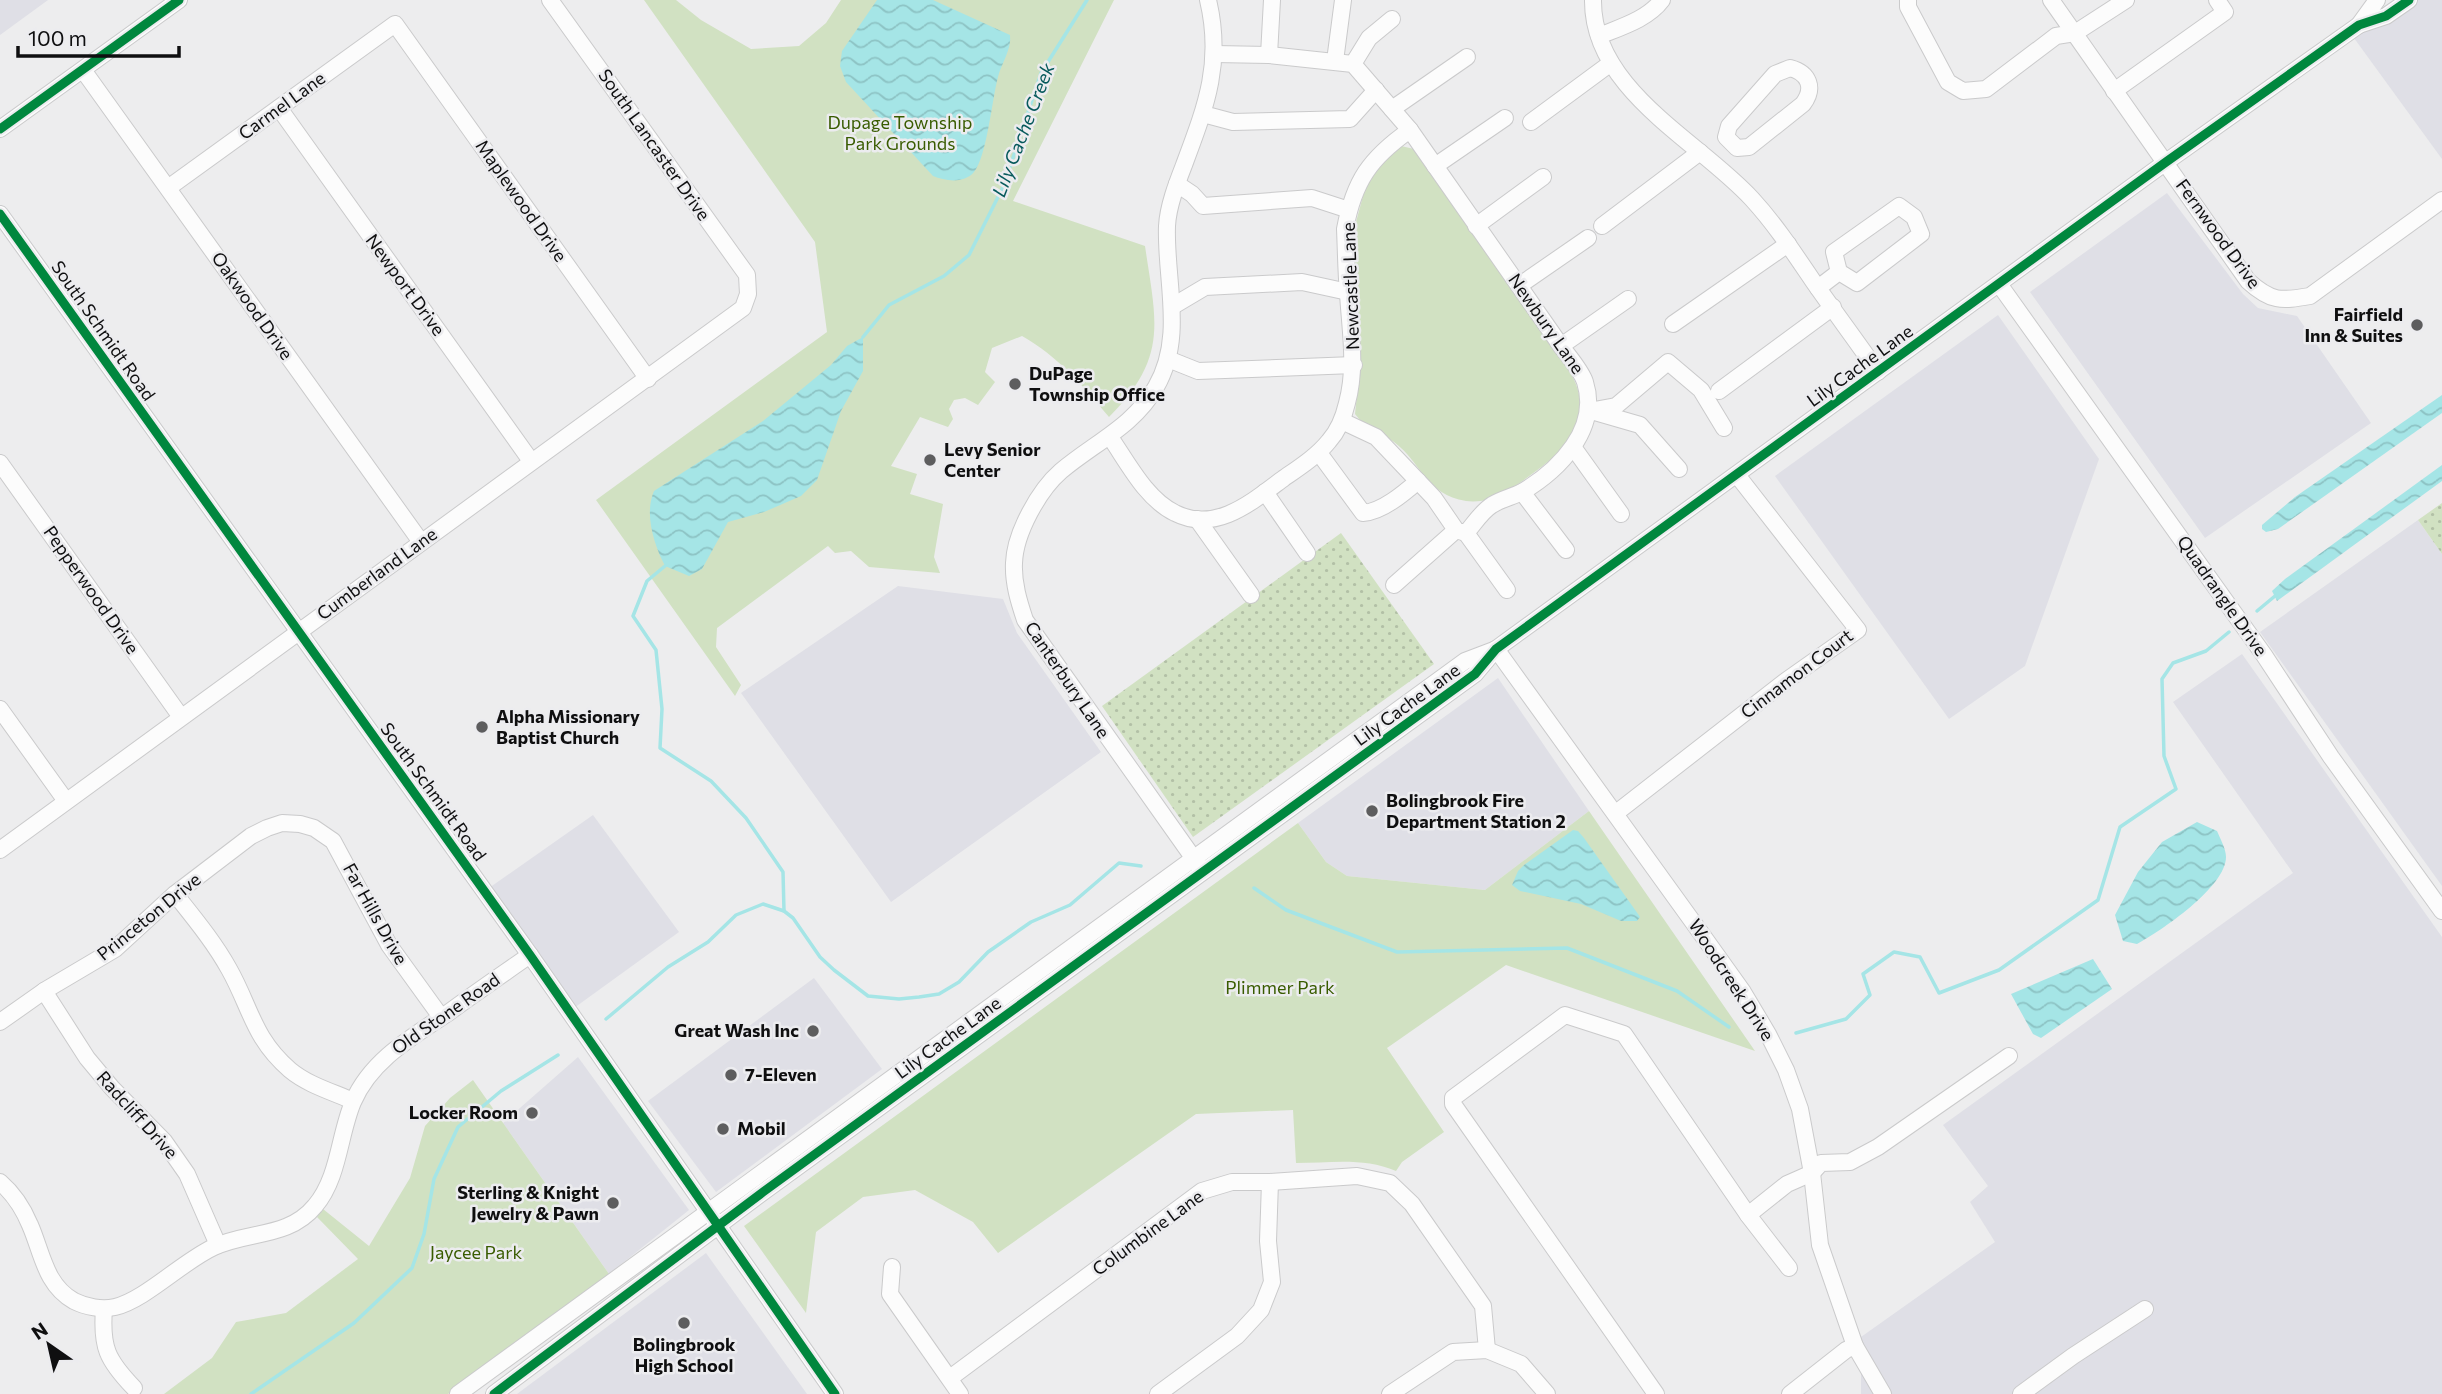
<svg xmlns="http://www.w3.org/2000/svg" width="2442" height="1394" font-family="Commissioner,sans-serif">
<defs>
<pattern id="grass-dots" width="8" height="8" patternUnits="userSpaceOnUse" patternTransform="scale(1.75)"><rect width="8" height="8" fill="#d1e1c2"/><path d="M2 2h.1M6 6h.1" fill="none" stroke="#b2c0a6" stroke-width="1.8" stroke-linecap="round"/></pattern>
<pattern id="water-waves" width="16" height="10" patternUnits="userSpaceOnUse" patternTransform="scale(1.75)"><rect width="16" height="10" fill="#a5e5e6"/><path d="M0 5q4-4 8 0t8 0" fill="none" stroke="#8dc3c4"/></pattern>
</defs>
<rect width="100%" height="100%" fill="#ededee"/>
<g fill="#dfdfe6">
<polygon points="0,0 48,0 0,35"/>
<polygon points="2411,0 2442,0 2442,159 2354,38"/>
<polygon points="2167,193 2243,294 2258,308 2297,316 2371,423 2205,538 2030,292"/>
<polygon points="1998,315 2099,459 2025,666 1949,719 1775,476"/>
<polygon points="2418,520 2442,554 2442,886 2260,632"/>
<polygon points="898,586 1003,599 1017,633 1101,752 891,902 741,693"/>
<polygon points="2242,654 2442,937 2442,1394 1861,1394 1861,1337 1995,1242 1970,1202 1988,1186 1943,1125 2293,873 2173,702"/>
<polygon points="1498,678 1589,811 1485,890 1347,876 1326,862 1298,823"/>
<polygon points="593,815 679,932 574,1008 489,888"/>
<polygon points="814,978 882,1069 716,1192 648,1101"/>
<polygon points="578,1057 689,1210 609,1274 503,1123"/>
<polygon points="706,1253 807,1394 517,1394"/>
</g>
<g fill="url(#grass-dots)">
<polygon points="2442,503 2442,554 2418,520"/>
<polygon points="1341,533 1434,664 1193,837 1102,706"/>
</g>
<g fill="#d1e1c2">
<path d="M644,0h32l25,20 50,29 48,-3 27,-23 15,-23h273l-101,201 132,45c11,76 24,111 -36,171 -27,-32 -50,-60 -87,-81l-30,12 -7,24 10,10 -17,23 -13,-7 -11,2 -5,9 4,10 -5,8 -28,-10 -29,49 26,8 -7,20 33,10 -9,53 6,16 -71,-6 -18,-16 -16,2 -7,-7 -111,82 -1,19 25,38 -6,11 -139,-196 231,-168 -12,-90z"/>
<path d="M1401,146l13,3 144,203c12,19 24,36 22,59 -1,14 -8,28 -18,38 -11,12 -55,45 -70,50 -8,2 -18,3 -26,2 -40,-6 -45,-39 -72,-59 -13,-10 -30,-15 -39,-28l2,-20v-35l-4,-126 13,-48 17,-23z"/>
<path d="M1589,811l166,240 -249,-86 -119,83 57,84 -42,30 -6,9c-32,-14 -66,-8 -100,-8l-3,-53 -97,4 -198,139 -25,-31 -58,-32 -52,7 -47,35 -10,81 -62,-87 554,-403 28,39 21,14 138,14z"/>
<polygon points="473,1080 609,1274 448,1394 164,1394 212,1358 236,1322 286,1313 358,1259 317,1217 323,1209 369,1246 410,1178 425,1126 450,1098"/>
</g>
<g fill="url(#water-waves)">
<path d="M877,0h56l77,35c2,14 -9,29 -12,42 -6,22 -11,79 -24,95 -10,12 -29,9 -41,4l-87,-94 -6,-16 2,-15z"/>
<path d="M863,337v34l-22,40 -24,69 -16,16 -37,16 -36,10 -26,47 -13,7 -24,-10c-11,-21 -21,-52 -11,-75l109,-70 68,-56 16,-19z"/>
<polygon points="2442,395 2442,413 2278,529 2266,532 2262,529 2262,525 2295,497"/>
<polygon points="2442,465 2442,481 2277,601 2272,591 2285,579"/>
<path d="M2197,822l20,9c3,7 9,18 9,26 0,30 -65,74 -89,87l-14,-3 -8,-26 23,-43 24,-30z"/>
<polygon points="1573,830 1578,831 1584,838 1638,914 1640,917 1637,921 1621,921 1581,904 1520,891 1512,885 1518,871 1524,865"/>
<polygon points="2093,959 2112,989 2041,1038 2033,1034 2011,994"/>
</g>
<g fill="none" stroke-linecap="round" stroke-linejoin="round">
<g stroke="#a5e5e6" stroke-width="3.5">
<polyline points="863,337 889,305 944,276 969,255 1004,185 1041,73 1087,0"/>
<polyline points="665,566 647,581 633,616 656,650 662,709 660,748 711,781 746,818 783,872 784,911"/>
<polyline points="2257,611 2275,596"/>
<polyline points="1254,888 1286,910 1397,952 1567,948 1677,991 1729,1027"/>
<polyline points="606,1019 668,967 708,942 736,915 763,904 784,911 793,918 820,957 834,970 868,996 899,999 919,997 939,994 959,982 988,952 1031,922 1070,905 1119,863 1141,866"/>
<polyline points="1796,1033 1846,1019 1870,995 1863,974 1894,952 1920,957 1939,993 1999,970 2098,900 2120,827 2176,789 2164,756 2162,679 2173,663 2206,651 2229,632"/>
<polyline points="251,1394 354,1323 412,1268 424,1234 434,1179 458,1127 501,1091 558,1055"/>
</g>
<g stroke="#cacacb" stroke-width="18">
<g id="minor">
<path d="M1593,0c-1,90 106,141 159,199 23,25 42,54 61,82 21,30 44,61 65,91"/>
<polyline points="1908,0 1908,7 1948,82 1963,91 1986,89 2056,36 2075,33 2126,0"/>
<path d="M2051,0l197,281c23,21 33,20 62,15l132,-96"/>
<polyline points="2359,25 2377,0"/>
<path d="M1599,36c22,-9 49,-17 63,-36"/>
<path d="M1215,54l54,1 84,9 57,66 151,216c8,11 20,24 24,36 15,47 -26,88 -63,110 -10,5 -21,7 -30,13 -10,6 -18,19 -26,28l-10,-3 -22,-32 -58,-61 -34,-16"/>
<polyline points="1269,55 1272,0"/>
<polyline points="1335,61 1343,0"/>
<polyline points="1353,64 1369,38 1392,19"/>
<path d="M1790,68c19,5 25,20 13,36l-54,43 -12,1 -11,-11 3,-11 46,-52z"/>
<polyline points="83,70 421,542"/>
<polyline points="2114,91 2225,12 2217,0"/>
<polyline points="279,108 531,461"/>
<polyline points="1392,109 1467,57"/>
<polyline points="1203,114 1233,122 1350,119 1376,90"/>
<polyline points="1531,122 1611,63"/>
<polyline points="0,129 179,0"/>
<polyline points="1435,166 1505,118"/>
<polyline points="1177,184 1192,194 1203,206 1312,198 1349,210"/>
<polyline points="168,188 395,24 648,379"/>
<polyline points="0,214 530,955 835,1394"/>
<polyline points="1476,226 1543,177"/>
<polyline points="1602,226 1700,152"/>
<polyline points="1999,284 2264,655 2331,757 2442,911"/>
<polyline points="1520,285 1588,238"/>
<polyline points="1818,288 1839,272 1857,283 1921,234 1914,217 1899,206 1834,252 1839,272"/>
<polyline points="1173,306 1205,287 1302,282 1348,292"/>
<polyline points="1673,324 1788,244"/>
<polyline points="1561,346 1628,299"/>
<polyline points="1168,359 1198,371 1354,365"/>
<polyline points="1719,391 1833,307"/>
<polyline points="1589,411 1616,406 1668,362 1701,390 1724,428"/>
<polyline points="1595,412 1640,425 1679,469"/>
<path d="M1110,437c18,26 36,62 65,76 41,21 78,-12 109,-35 16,-11 33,-22 45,-37 9,-10 15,-25 18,-38 10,-37 3,-73 1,-110 -2,-22 -2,-43 -3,-64 9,-48 25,-71 65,-99"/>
<polyline points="1573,447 1621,514"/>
<path d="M1319,453l44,60c19,-1 41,-20 55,-32"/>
<polyline points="0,463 181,717"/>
<polyline points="1265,492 1307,553"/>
<polyline points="1522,492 1566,550"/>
<polyline points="1197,519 1251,595"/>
<polyline points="1466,533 1507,590"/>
<polyline points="1394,585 1456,530"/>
<polyline points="1496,649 1703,936 1743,992 1768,1034 1786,1070 1800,1109 1812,1173 1820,1245 1855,1346 1883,1394"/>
<polyline points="0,709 66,801"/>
<polyline points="1616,813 1787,680 1858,630 1737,475"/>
<polyline points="0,850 743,308 748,294 747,275 550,0"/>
<path d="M1199,866l-174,-246c-6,-18 -12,-37 -11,-57 1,-30 25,-73 47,-92 33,-28 73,-45 95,-84 29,-50 9,-107 11,-161 1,-20 10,-43 17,-61 22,-59 39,-102 24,-165"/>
<path d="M175,894c19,24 39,48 54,75 22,39 24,69 61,101 18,15 43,22 63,31"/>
<polyline points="44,991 87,1058 112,1088 164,1141 187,1174 218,1245"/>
<polyline points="0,1022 44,991 115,949 175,894 251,836 267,828 282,823 300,824 314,828 333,841 389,945 441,1017"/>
<path d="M0,1182c14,12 23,26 30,43 12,27 15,60 44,76 12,6 28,9 41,6 30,-7 68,-46 99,-60 34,-16 75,-9 101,-41 24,-28 24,-71 38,-104 18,-42 59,-65 95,-89 27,-20 55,-39 82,-58"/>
<polyline points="1748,1215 1787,1184 1812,1173 1821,1163 1850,1162 1878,1147 2009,1056"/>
<polyline points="892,1267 890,1294 960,1394"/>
<path d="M104,1309c-3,38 3,51 30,79"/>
<polyline points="950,1378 1202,1191 1232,1182 1270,1182 1357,1176 1390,1183 1412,1204 1483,1306 1487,1350"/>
<polyline points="458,1394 1465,661 1494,650"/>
<polyline points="494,1394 763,1192 1475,674 1496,649 2166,162 2359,25 2386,16 2409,0"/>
<polyline points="1158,1394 1237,1336 1261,1310 1272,1282 1268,1241 1270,1182"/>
<polyline points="1390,1394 1453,1352 1487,1350 1521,1364 1547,1394"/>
<polyline points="1656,1394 1453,1104 1453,1098 1565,1015 1624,1034 1748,1215 1789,1268"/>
<polyline points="1790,1394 1846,1350 1855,1346"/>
<polyline points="2021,1394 2073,1356 2145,1309"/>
</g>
</g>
<use href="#minor" stroke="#fcfcfc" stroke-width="16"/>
<g stroke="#ececef" stroke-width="13">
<g id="cycleway">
<polyline points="0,129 179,0"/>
<polyline points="0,214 530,955 835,1394"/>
<polyline points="494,1394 763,1192 1475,674 1496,649 2166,162 2359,25 2386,16 2409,0"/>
</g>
</g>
<use href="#cycleway" stroke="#00873e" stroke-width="9"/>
</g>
<g fill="#5d5d5e" stroke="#ececef" stroke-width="2.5">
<circle cx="2417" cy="325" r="7"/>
<circle cx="1015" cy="384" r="7"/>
<circle cx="930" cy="460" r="7"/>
<circle cx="482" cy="727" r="7"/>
<circle cx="1372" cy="811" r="7"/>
<circle cx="813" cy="1031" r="7"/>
<circle cx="731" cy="1075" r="7"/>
<circle cx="532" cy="1113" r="7"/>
<circle cx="723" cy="1129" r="7"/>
<circle cx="613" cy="1203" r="7"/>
<circle cx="684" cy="1323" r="7"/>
</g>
<g text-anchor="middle" stroke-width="5" stroke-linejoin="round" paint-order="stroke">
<g font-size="18" fill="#0f0f10" stroke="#ececef">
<text transform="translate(282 106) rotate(-36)" y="6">Carmel Lane</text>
<text transform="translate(654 145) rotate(55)" y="6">South Lancaster Drive</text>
<text transform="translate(521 201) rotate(55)" y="6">Maplewood Drive</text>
<text transform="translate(2218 234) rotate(54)" y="6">Fernwood Drive</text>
<text transform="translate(405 285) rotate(54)" y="6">Newport Drive</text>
<text transform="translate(1351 286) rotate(-92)" y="6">Newcastle Lane</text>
<text transform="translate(252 306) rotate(55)" y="6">Oakwood Drive</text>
<text transform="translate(1546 324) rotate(55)" y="6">Newbury Lane</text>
<text transform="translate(103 331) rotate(55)" y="6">South Schmidt Road</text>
<text transform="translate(1860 366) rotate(-36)" y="6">Lily Cache Lane</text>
<text transform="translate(377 574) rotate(-36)" y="6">Cumberland Lane</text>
<text transform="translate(91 590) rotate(55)" y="6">Pepperwood Drive</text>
<text transform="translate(2222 596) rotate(55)" y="6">Quadrangle Drive</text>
<text transform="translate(1797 674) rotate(-37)" y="6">Cinnamon Court</text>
<text transform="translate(1067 680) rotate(56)" y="6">Canterbury Lane</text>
<text transform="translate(1407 705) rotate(-36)" y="6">Lily Cache Lane</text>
<text transform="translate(433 792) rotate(54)" y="6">South Schmidt Road</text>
<text transform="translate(375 914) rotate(61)" y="6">Far Hills Drive</text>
<text transform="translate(149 917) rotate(-39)" y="6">Princeton Drive</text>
<text transform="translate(1731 980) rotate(57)" y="6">Woodcreek Drive</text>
<text transform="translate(446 1014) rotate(-35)" y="6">Old Stone Road</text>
<text transform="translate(948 1038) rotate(-36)" y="6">Lily Cache Lane</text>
<text transform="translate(137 1115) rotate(48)" y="6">Radcliff Drive</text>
<text transform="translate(1148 1233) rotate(-36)" y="6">Columbine Lane</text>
</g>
<g font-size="18" fill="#395c00" stroke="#ececef">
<text x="900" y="129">Dupage Township<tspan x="900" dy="21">Park Grounds</tspan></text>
<text x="1280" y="994">Plimmer Park</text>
<text x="476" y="1259">Jaycee Park</text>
</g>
<g font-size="18" font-weight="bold" fill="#0f0f10" stroke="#ececef" text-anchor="start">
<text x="2403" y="321" text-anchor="end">Fairfield<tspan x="2403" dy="21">Inn &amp; Suites</tspan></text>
<text x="1029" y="380">DuPage<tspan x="1029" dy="21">Township Office</tspan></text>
<text x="944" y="456">Levy Senior<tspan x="944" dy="21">Center</tspan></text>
<text x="496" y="723">Alpha Missionary<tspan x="496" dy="21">Baptist Church</tspan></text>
<text x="1386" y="807">Bolingbrook Fire<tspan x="1386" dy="21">Department Station 2</tspan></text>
<text x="799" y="1037" text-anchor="end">Great Wash Inc</text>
<text x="745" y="1081">7-Eleven</text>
<text x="518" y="1119" text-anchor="end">Locker Room</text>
<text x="737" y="1135">Mobil</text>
<text x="599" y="1199" text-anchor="end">Sterling &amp; Knight<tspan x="599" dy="21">Jewelry &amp; Pawn</tspan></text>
<text x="684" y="1351" text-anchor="middle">Bolingbrook<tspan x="684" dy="21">High School</tspan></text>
</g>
<g font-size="19" font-style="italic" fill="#075a5c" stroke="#ececef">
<text transform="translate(1023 130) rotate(-69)" y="7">Lily Cache Creek</text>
</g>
</g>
<g transform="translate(49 1345) rotate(326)" stroke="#ececef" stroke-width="5" paint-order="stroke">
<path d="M0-5L12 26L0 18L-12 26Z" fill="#0f0f10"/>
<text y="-10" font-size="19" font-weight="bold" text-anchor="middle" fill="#0f0f10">N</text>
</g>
<path d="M18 46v10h161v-10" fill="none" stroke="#0f0f10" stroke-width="3.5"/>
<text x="28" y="46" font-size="21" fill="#0f0f10" stroke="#ececef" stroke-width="5" paint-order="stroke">100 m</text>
</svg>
